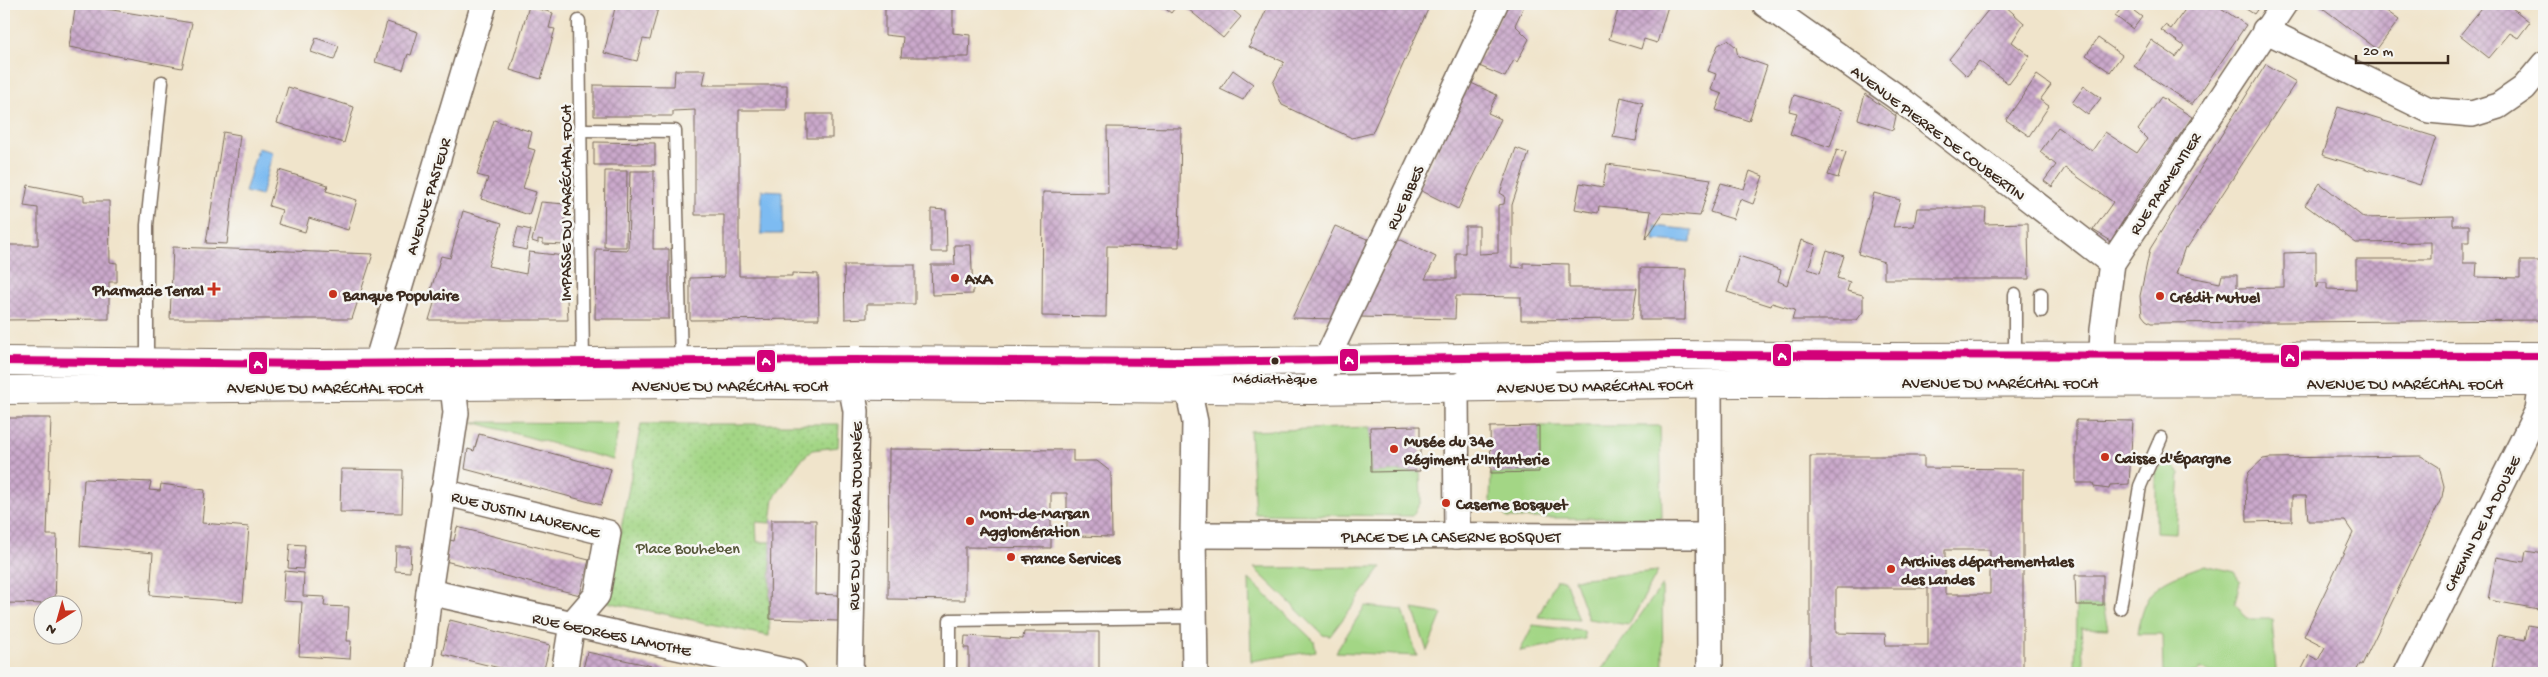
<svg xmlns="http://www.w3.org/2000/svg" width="2548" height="677" font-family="'Gochi Hand',sans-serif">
<defs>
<pattern id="park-dots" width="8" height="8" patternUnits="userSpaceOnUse" patternTransform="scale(1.25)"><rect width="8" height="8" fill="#a3d685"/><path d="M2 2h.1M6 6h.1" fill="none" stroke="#8db872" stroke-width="1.8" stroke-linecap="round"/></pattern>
<pattern id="building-cross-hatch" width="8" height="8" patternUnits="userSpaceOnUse" patternTransform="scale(1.25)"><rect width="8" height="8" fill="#cba9cc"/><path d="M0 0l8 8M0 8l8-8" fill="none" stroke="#a68aa5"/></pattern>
</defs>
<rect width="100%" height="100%" fill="#f6f6f2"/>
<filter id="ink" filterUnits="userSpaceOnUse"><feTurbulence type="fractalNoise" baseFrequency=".02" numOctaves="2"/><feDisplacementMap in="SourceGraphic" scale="10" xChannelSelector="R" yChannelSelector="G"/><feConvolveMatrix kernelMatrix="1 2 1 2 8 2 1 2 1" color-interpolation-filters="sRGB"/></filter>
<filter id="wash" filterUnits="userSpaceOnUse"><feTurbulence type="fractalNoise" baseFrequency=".0096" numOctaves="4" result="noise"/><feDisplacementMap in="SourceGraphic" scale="20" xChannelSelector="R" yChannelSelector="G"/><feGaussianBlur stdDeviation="1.12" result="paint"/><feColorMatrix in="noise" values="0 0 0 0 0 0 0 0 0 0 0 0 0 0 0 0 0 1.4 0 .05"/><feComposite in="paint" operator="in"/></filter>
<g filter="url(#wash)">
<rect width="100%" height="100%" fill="#f0e4cb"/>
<g fill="#a3d685" stroke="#6f8052">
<polygon points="473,422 619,423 613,460"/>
<polygon points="1539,426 1660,426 1662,518 1507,518 1490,501 1491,473 1539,472"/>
<polygon points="1370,427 1371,472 1420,471 1421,502 1412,516 1255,514 1250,431"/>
<polygon points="2167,460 2180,473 2176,533 2156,532 2156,473"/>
<path d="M2205,565l29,7 6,9 -5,22 12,16h25l4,51 -8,3h-57l-11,-5 -3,5h-34l-1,-39h-25c7,-49 24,-53 68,-69z"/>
<polygon points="1382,567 1330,636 1323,635 1254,568"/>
<polygon points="1658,571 1629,625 1588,619 1574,579"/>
<polygon points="1249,579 1314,641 1316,651 1251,661"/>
<polygon points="1556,580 1565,580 1579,620 1538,617"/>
<polygon points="1662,585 1663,673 1599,673"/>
<polygon points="2076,605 2103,605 2108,629 2081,628 2084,673 2075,673"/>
<polygon points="1365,606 1403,610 1417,656 1336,652"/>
<polygon points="1413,609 1442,614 1427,651"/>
<polygon points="1533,625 1584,631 1585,639 1520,651"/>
</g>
<polygon fill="url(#park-dots)" stroke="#6f8052" points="641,424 839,424 838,447 812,450 800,461 774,498 771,523 756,522 757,542 771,542 769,636 607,602"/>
<g fill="#7dbbf1" stroke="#5c7288">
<polygon points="258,148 273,152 261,196 245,192"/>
<polygon points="762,190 782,191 782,234 761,234"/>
<polygon points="1655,226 1692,230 1691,243 1654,240"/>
</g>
<g id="blocks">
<g fill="url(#building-cross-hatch)" fill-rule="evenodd">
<polygon points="76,4 192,23 182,68 69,47"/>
<polygon points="620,4 659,4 650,40 643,39 637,61 604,53 615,8 619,9"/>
<polygon points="885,4 953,4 953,33 970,35 969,57 901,57 903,37 885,35"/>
<polygon points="1159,4 1178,4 1171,13"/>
<polygon points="1182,4 1226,4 1241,17 1223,38"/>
<polygon points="1269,4 1430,5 1372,133 1352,138 1282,105 1273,83 1284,62 1249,47"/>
<polygon points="1506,4 1525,4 1515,25 1529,39 1517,62 1514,60 1505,77 1477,65"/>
<polygon points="1620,4 1668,6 1657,43 1644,39 1641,49 1609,39"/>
<polygon points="1993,4 2003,4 2024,23 2012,42 2030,56 2009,84 1979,61 1967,76 1949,59"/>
<polygon points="2125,4 2142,17 2133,29 2115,16"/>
<polygon points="2189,4 2215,4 2246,25 2192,105 2134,66 2151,40 2176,57 2184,46 2161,30 2165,25 2171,29"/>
<polygon points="2238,4 2261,4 2254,14"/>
<polygon points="2321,4 2377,4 2399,20 2377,49 2320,6"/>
<polygon points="2485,4 2507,4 2530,22 2518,38 2510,33 2489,58 2460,35"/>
<polygon points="529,6 553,13 549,28 555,29 541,79 510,70"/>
<polygon points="387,22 418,32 411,55 408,54 403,70 375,62"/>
<polygon points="316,38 339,46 334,60 311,52"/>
<polygon points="2098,38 2122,55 2110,72 2086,55"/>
<polygon points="1728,40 1736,47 1738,56 1767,66 1749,121 1716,110 1722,94 1711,90 1716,74 1708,71 1718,45"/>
<polygon points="2266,64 2296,82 2187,248 2185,247 2176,274 2220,283 2222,275 2237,275 2237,288 2284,287 2284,253 2316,252 2316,288 2319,283 2327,283 2327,289 2356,290 2356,259 2431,259 2431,242 2356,243 2305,205 2320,183 2364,218 2453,216 2453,225 2469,225 2469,242 2463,242 2463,263 2477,263 2476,277 2520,278 2520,261 2541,261 2540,300 2544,300 2544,320 2151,323 2146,320 2142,315 2140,296 2150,249"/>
<polygon points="675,70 706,70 703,85 787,85 787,110 739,110 739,276 792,276 792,273 818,274 819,319 690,320 690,278 724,277 724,215 695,215 695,110 673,111 673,116 594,116 594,85 674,86"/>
<polygon points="1233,70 1253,84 1243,100 1220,89"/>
<polygon points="2037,75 2051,85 2040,100 2049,106 2029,136 2006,120"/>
<polygon points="1469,82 1497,95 1488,113 1501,119 1458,209 1418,189"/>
<polygon points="2084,86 2101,98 2088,115 2072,103"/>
<polygon points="288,87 354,107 344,143 277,123"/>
<polygon points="1865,94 1896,116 1893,130 1858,119"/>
<polygon points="1794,95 1842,110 1830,147 1790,134 1797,113 1789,111"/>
<polygon points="1621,97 1643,103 1636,141 1613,137"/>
<polygon points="2161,97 2192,117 2136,199 2111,241 2093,230 2113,202 2065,168 2052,187 2044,181 2056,165 2040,152 2058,127 2092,151 2105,132 2137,153 2147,139 2138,130"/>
<polygon points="2338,107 2436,137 2420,185 2322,155"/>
<rect x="807" y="114" width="25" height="24"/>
<polygon points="494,120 532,132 528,148 535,150 523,188 536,192 529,215 481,199 488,178 477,175"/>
<polygon points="1107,127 1181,128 1179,247 1107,246 1106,317 1042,316 1043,192 1108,193"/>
<polygon points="223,132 240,135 227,244 206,243"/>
<polygon points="594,142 655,143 655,165 594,165"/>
<polygon points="1516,148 1529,153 1512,205 1512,267 1523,268 1523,263 1569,264 1569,288 1637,288 1632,319 1521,320 1521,297 1456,296 1455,319 1359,317 1397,238 1436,257 1425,279 1456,279 1456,253 1465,253 1465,226 1479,226 1479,254 1498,253 1498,205 1504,204 1505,196 1500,193"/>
<polygon points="1837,149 1846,152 1838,178 1828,175"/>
<polygon points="1607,164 1711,179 1700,216 1663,213 1646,239 1651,211 1599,206 1598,213 1575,209 1580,183 1603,187"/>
<polygon points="279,170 328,185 326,191 357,200 348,230 309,218 305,232 278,224 282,210 269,206"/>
<polygon points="605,171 627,171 626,247 604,247"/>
<polygon points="630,171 654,171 653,249 669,249 669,319 595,319 596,249 628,250"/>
<polygon points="1750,171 1763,176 1753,204 1740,199 1733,219 1710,212 1721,183 1744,189"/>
<polygon points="28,185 84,196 84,201 109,201 110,262 117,263 117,282 109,282 109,319 4,320 4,271 7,271 7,245 38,245 38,208 24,206"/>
<polygon points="1874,193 1900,200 1893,227 1914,226 1917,208 1986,208 1985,224 2028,223 2029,279 1884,279 1884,262 1858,254"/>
<polygon points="541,202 565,204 565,245 543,244 543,240 538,239 538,243 532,241"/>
<polygon points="931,209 946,210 947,252 931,252"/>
<polygon points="463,211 502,223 488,266 526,274 529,252 565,256 568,320 429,320 435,300 429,296 441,256 450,258"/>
<polygon points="1335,226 1372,241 1337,319 1292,318"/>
<polygon points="518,227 531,230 526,250 513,247"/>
<polygon points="1801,240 1816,245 1808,269 1820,273 1827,250 1844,256 1837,278 1850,282 1847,291 1863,295 1863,312 1857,320 1792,320 1795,310 1772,303 1771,306 1727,292 1739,256 1781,270 1778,281 1787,285"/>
<polygon points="954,245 971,245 973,294 932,295 931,265 955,265"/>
<polygon points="173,247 261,250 373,254 352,319 170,319"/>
<polygon points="844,265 915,265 915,304 867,304 867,318 845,319"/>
<polygon points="1640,268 1686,269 1685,320 1640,320"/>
<polygon points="4,418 51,418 47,535 57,535 55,604 4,603"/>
<polygon points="2076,420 2133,421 2129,484 2110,485 2109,489 2094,487 2093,483 2076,483"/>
<polygon points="1420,426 1420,471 1371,472 1370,427"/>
<polygon points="1539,426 1539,472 1491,473 1490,427"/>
<polygon points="479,434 611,469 601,505 465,469 468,449 474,451"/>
<polygon points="889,449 1073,450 1073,461 1097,461 1111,472 1112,537 1078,536 1067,528 1067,493 1051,493 1051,548 965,547 965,600 888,599"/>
<path d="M1810,456h114v12l99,1v204h-213zM1945,550h45v44h-45zM1836,588h92v57h-42l-1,-11 -49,-1z"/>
<polygon points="2421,456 2439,467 2444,486 2442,497 2362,665 2360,664 2355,673 2300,673 2309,655 2318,660 2325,647 2304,636 2353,533 2345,521 2308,521 2306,496 2292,496 2292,521 2247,522 2246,480 2249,472 2263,459 2270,458"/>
<polygon points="341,469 403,470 402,513 340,512"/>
<polygon points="84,479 151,482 149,490 160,491 161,484 205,490 202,523 249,527 243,602 150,595 153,553 80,546"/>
<polygon points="771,520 816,520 815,594 838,595 838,621 770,619"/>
<polygon points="457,527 589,560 580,595 445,561 450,540 454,541"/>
<polygon points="290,544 305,545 303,569 288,568"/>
<polygon points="396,547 411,547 410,572 395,571"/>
<polygon points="2526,551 2544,554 2544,610 2488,600 2496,557 2524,562"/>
<polygon points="285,571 304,573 303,596 325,597 324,606 349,607 347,641 351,641 350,659 299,656 302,602 283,601"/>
<polygon points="2075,575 2103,575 2103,605 2076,605"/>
<polygon points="450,620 550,645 543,673 520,673 442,654"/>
<polygon points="2528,625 2544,628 2542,673 2491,673 2498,635 2525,640"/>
<polygon points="1024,632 1099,632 1099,673 969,673 969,648 964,648 965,636 1023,639"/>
<polygon points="587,652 680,672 680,673 582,673"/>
<polygon points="1333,669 1386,672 1386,673 1333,673"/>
</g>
</g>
</g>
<g filter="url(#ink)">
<use href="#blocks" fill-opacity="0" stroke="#7a6b5b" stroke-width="1"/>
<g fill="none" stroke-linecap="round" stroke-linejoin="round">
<g stroke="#7a6b5b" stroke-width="15">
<g id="service">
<polyline points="579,21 583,365"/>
<polyline points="582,130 675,131 681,364"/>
<polyline points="2015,294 2015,356"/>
<polyline points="2041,311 2041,294"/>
<polyline points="147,366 147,225 162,82"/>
<polyline points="2120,608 2140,486 2161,438"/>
<polyline points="950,673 950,620 1195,617"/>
</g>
</g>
<g stroke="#7a6b5b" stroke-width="28">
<g id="minor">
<polyline points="1765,4 1901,100 2112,263"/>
<polyline points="2265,30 2429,110 2472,114 2498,106 2524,88 2544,64"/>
<polyline points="1187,370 1188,389 1195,422 1193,535 1195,673"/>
<polyline points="2101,376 2103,329 2112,263 2284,4"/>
<polyline points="371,383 484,4"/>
<polyline points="1709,383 1710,673"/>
<polyline points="1456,388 1481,372 1543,370"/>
<polyline points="1456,388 1457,536"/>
<polyline points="1312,390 1495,4"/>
<polyline points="443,492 608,533 597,595 572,624 564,673"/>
<polyline points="1193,535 1709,536"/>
<polyline points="429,592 794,673"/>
<polyline points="420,673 429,592 456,413 453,386 456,366"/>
<polyline points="850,673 856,411 851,385 853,365"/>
<polyline points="2407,673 2538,410 2544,369"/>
</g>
</g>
<g stroke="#7a6b5b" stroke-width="30">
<g id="secondary">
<polyline points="4,361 320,364 853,360 1187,362 1675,355 1881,357 2544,356"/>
<polyline points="4,390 682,384 1312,390 1734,383 2544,382"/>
</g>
</g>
<use href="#service" stroke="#fff" stroke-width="12"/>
<use href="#minor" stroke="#fff" stroke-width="25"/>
<use href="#secondary" stroke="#fff" stroke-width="28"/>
<g stroke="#f6f6f2" stroke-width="11">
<polyline id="bus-1" points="4,361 320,364 853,360 1187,362 1675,355 2544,356"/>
</g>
<use href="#bus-1" stroke="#d20179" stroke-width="8"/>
</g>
</g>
<g fill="#c8321e" stroke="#f6f6f2" stroke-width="2">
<circle cx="955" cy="278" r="5"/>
<path d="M211.5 281.5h5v5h5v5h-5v5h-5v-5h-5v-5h5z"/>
<circle cx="333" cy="294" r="5"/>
<circle cx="2160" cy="296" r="5"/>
<circle cx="1394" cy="449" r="5"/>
<circle cx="2105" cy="457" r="5"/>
<circle cx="1446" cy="503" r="5"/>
<circle cx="970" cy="521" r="5"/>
<circle cx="1011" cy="557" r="5"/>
<circle cx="1891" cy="569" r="5"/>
</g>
<circle fill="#3b2a1e" stroke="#f6f6f2" stroke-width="2" cx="1275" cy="361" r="4.5"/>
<g text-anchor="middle" stroke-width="5" stroke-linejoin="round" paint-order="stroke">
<g font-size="15" fill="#3b2a1e" stroke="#f6f6f2">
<text x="1275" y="383">Médiathèque</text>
</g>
<g font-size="16" fill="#3b2a1e" stroke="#f6f6f2">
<text transform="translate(1939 132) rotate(37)" y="6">AVENUE PIERRE DE COUBERTIN</text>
<text transform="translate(2164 183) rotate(-57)" y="6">RUE PARMENTIER</text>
<text transform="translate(427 196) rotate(-73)" y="6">AVENUE PASTEUR</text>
<text transform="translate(1404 197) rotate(-65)" y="6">RUE BIBES</text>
<text transform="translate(565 203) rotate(-90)" y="6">IMPASSE DU MARÉCHAL FOCH</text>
<text x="2000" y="388">AVENUE DU MARÉCHAL FOCH</text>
<text x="2405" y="389">AVENUE DU MARÉCHAL FOCH</text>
<text x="730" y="391">AVENUE DU MARÉCHAL FOCH</text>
<text transform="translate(1595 385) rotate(-1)" y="6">AVENUE DU MARÉCHAL FOCH</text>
<text x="325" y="393">AVENUE DU MARÉCHAL FOCH</text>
<text transform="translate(526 513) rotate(14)" y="6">RUE JUSTIN LAURENCE</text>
<text transform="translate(854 516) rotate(-89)" y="6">RUE DU GÉNÉRAL JOURNÉE</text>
<text transform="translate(2481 523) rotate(-63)" y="6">CHEMIN DE LA DOUZE</text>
<text x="1451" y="542">PLACE DE LA CASERNE BOSQUET</text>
<text transform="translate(612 633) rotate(12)" y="6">RUE GEORGES LAMOTHE</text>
</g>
<g font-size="16" font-weight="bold" fill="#3b2a1e" stroke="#f6f6f2" text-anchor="start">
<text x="965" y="284">AXA</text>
<text x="204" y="295" text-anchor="end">Pharmacie Terral</text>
<text x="343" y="300">Banque Populaire</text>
<text x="2170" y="302">Crédit Mutuel</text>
<text x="1404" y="446">Musée du 34e<tspan x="1404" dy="18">Régiment d'Infanterie</tspan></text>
<text x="2115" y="463">Caisse d'Épargne</text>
<text x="1456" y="509">Caserne Bosquet</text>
<text x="980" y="518">Mont-de-Marsan<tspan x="980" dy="18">Agglomération</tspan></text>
<text x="1021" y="563">France Services</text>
<text x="1901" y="566">Archives départementales<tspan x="1901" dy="18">des Landes</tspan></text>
</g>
<g font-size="16" fill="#555538" stroke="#f6f6f2">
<text x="688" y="553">Place Bouheben</text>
</g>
</g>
<g stroke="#f6f6f2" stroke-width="2">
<rect x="1772" y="343" width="20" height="24" rx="5" fill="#d20179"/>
<rect x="2280" y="344" width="20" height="24" rx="5" fill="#d20179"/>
<rect x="1339" y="348" width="20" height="24" rx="5" fill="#d20179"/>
<rect x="756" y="349" width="20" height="24" rx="5" fill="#d20179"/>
<rect x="248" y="351" width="20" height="24" rx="5" fill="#d20179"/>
</g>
<g font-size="14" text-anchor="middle" font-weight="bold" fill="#fff">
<text x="1782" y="360">A</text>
<text x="2290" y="361">A</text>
<text x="1349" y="364">A</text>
<text x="766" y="365">A</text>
<text x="258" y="368">A</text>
</g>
<rect width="2548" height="677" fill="none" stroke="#f6f6f2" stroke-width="20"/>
<g transform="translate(58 620) rotate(217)"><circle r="24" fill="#f6f6f2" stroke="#aba49d"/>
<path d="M0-4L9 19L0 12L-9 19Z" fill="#c8321e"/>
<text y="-8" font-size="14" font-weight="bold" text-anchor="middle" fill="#3b2a1e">N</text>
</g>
<path d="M2356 55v8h92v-8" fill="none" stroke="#3b2a1e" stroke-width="2.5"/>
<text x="2363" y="55" font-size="15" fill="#3b2a1e" stroke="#f6f6f2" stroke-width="4" paint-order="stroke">20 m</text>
</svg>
